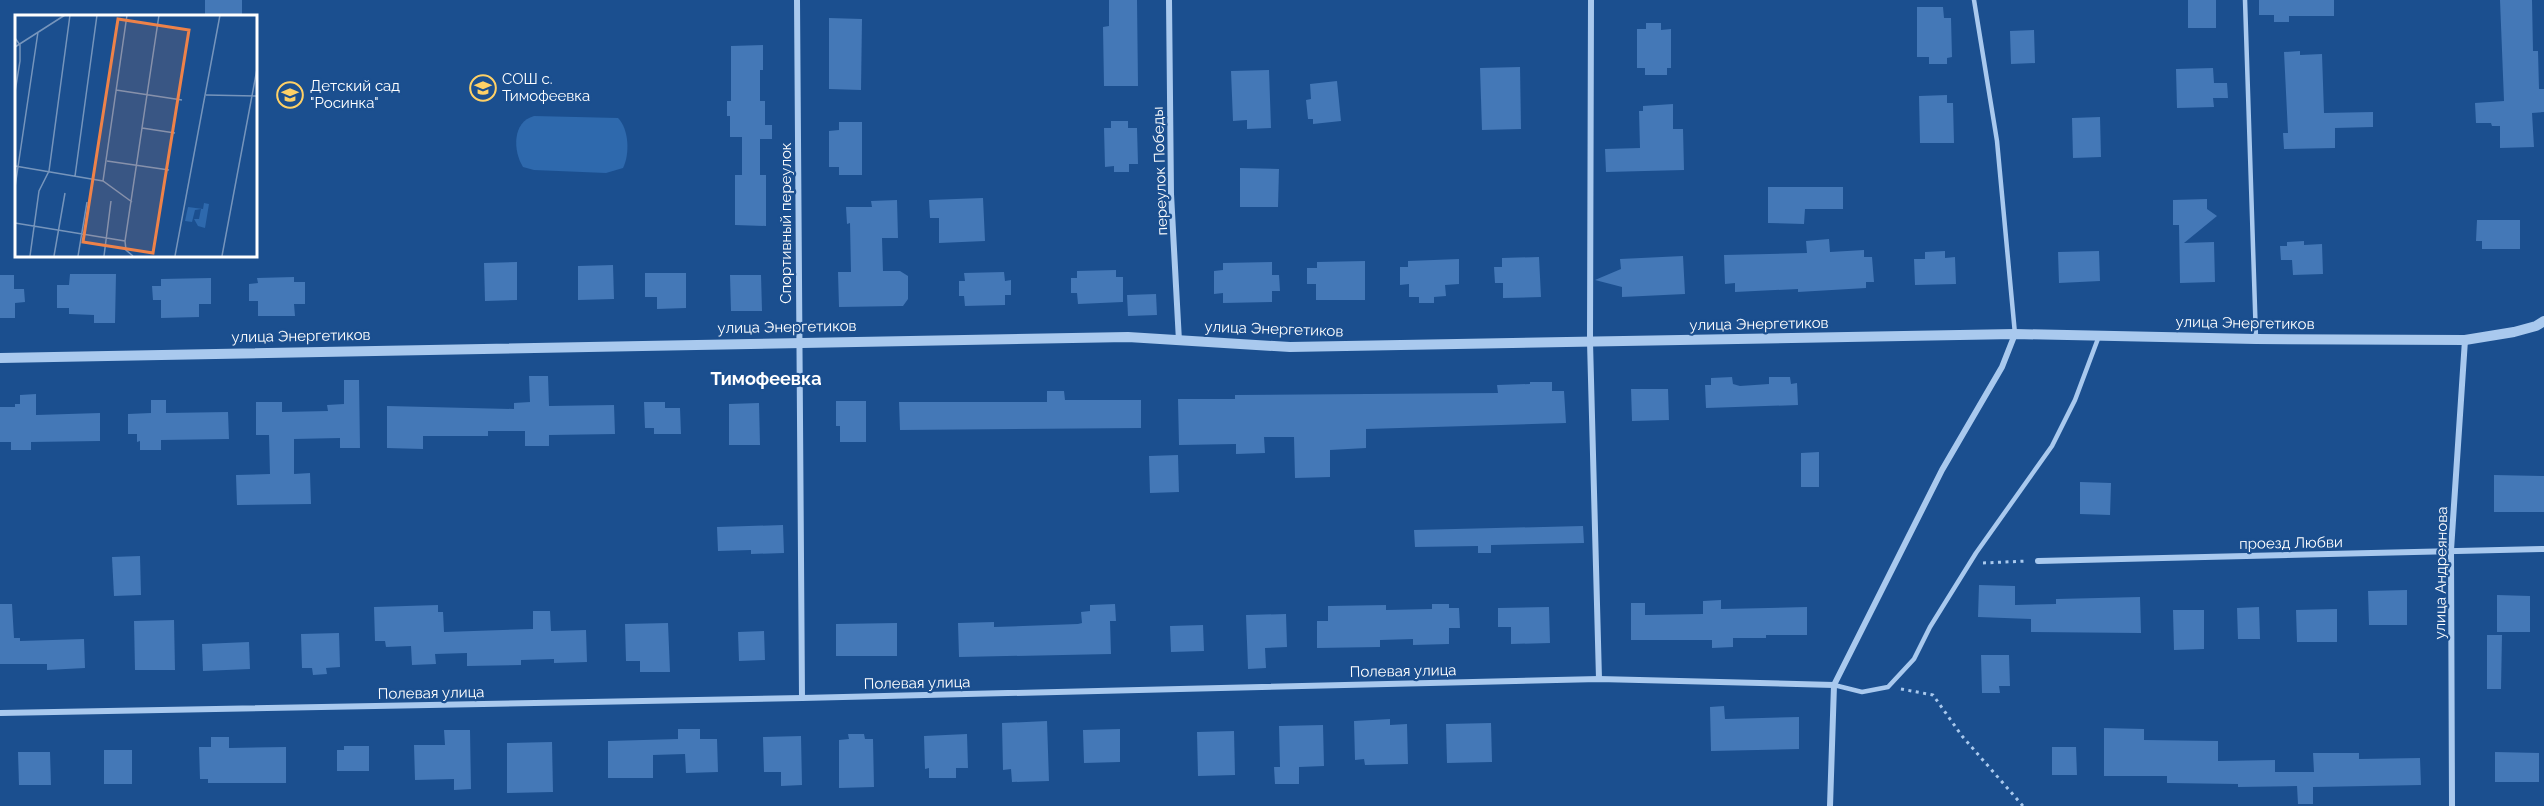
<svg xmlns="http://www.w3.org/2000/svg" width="2544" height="806" font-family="Raleway,sans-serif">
<rect width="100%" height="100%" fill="#1b4f8f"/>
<path fill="#2e69ad" d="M534,116l84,2c11,11 12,36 5,50l-17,5 -72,-3 -11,-3c-10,-16 -11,-45 11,-51z"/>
<g fill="#4478b7">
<rect x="205" y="0" width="37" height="16"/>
<polygon points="1109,0 1137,0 1138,86 1104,86 1103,27 1109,26"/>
<rect x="2188" y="0" width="28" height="28"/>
<polygon points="2259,0 2334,0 2334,16 2289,16 2289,22 2274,22 2274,15 2259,15"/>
<polygon points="2500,0 2532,0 2533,51 2538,51 2539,89 2544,89 2544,112 2532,113 2534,147 2500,148 2500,126 2492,126 2491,123 2476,123 2475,103 2504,101"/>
<polygon points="1917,7 1943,7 1944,18 1951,18 1952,57 1947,58 1947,64 1929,64 1929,57 1917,57"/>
<polygon points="829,18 862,19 861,90 829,89"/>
<polygon points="1646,23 1661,23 1661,30 1671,29 1671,68 1667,68 1667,75 1645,75 1645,68 1637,68 1637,29 1646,29"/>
<polygon points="2034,30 2035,63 2011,64 2010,31"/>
<polygon points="763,45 763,70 760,70 760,101 765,101 765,125 772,125 772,139 760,139 760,175 766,175 766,226 735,225 735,175 742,175 742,137 730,137 730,116 727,116 727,101 731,101 731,46"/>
<polygon points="2300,51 2300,55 2322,54 2324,113 2373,112 2373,127 2335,128 2335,148 2284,149 2283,133 2288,133 2284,52"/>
<polygon points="1520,67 1521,129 1482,130 1480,68"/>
<polygon points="2213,68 2214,83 2227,83 2228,98 2213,98 2214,107 2177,108 2176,69"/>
<polygon points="1269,70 1271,128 1247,129 1247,120 1233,121 1231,71"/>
<polygon points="1337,81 1341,121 1313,124 1313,119 1308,119 1306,100 1311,99 1310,84"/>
<polygon points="1947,95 1947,103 1953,103 1954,143 1920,143 1919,96"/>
<polygon points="1673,104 1673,129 1683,129 1684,170 1606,172 1605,149 1640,148 1639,111 1643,111 1643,106"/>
<polygon points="2100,117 2101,157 2073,158 2072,118"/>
<polygon points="1111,121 1128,121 1128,128 1137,128 1138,164 1129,164 1129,172 1114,172 1114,166 1105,167 1104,128 1111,128"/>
<polygon points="839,122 862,122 862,175 839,175 839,167 829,167 829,131 839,130"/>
<polygon points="1240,168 1279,169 1278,207 1240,207"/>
<polygon points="1768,187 1843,187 1843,209 1805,209 1804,224 1768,223"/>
<polygon points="983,198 985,241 939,243 939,218 930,218 929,200"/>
<polygon points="2207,199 2207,209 2217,216 2184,243 2214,242 2215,282 2180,283 2179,225 2173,225 2173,200"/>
<polygon points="897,200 898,238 882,238 883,271 900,271 908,276 908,299 903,306 839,307 838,272 851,272 850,223 847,224 846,207 872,207 871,201"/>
<polygon points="2477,220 2520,220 2520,249 2482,249 2482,241 2476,241"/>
<polygon points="1829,239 1830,252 1864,250 1864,257 1872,257 1874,282 1866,282 1866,288 1798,292 1798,289 1735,292 1735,283 1725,284 1724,255 1807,253 1806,241"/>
<polygon points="2304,241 2304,245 2322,244 2323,274 2293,275 2292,260 2281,260 2280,246 2287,246 2287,242"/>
<polygon points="1945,251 1945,258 1955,257 1956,284 1915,285 1914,259 1925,259 1925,252"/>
<polygon points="2099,251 2100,281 2059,283 2058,252"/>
<polygon points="1683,256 1685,294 1622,297 1622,287 1595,280 1621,269 1620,259"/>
<polygon points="1539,257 1541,297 1503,298 1503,283 1495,283 1494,267 1502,267 1502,258"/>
<polygon points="1459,259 1459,284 1445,285 1446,296 1434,297 1434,303 1419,303 1419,297 1409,297 1409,284 1400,285 1400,267 1408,267 1408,261"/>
<polygon points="1365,261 1365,300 1316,300 1316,284 1307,284 1307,268 1317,268 1317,262"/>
<polygon points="517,262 517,300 485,301 484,263"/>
<polygon points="1272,262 1272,275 1279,275 1280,291 1272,291 1272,302 1223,303 1223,293 1214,294 1214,271 1223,270 1223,263"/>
<polygon points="613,265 614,299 578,300 578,266"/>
<polygon points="1116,270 1116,277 1123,277 1123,302 1078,304 1077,293 1071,293 1071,278 1077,278 1077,271"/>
<polygon points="1004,272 1005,281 1011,280 1011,295 1005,295 1005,305 965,306 964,296 959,296 959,281 965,281 964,273"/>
<polygon points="645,273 686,273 686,308 657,309 657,297 645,297"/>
<polygon points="70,274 116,274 115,323 94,323 94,315 69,314 69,308 57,308 57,285 69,285"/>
<polygon points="0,275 14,275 14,289 24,289 25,302 15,303 15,318 0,318"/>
<polygon points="730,275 761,275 762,311 731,311"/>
<polygon points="294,277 294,282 305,282 305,304 294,304 295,316 258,316 258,301 249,301 249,284 258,283 257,278"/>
<polygon points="211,278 211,304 199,304 199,317 161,318 161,300 153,300 152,286 161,286 161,279"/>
<polygon points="1156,294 1157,315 1128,316 1127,295"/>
<polygon points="529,376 548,376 549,406 614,405 615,434 549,435 549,446 525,446 525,431 488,431 488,436 423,436 423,449 387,448 387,406 514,409 514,403 530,402"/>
<polygon points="1732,377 1733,384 1740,386 1769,384 1769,377 1790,377 1791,384 1797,383 1798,405 1706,408 1705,385 1711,385 1711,378"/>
<polygon points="344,380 359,380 360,448 340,448 340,438 294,439 294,474 310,473 311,504 237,505 236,475 270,474 269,435 256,435 256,402 282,402 282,412 328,411 327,405 344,404"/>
<polygon points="1530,382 1552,382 1552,391 1564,391 1566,423 1366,429 1366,448 1330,450 1330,477 1295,478 1294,437 1264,437 1265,453 1236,454 1236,444 1179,445 1178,399 1235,399 1235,395 1498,393 1497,385 1530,384"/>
<polygon points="1631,389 1668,389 1669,420 1632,421"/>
<polygon points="1047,391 1064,391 1065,400 1141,400 1141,428 900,430 899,402 1047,402"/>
<polygon points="36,394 36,415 100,413 100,441 31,442 31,450 11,450 11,442 0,442 0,407 15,407 15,404 20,404 20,395"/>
<polygon points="151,400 166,400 166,413 228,412 229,439 161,440 161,450 140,450 140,441 137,442 137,434 128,434 128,414 151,413"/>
<polygon points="836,401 866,401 866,442 840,442 840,426 836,426"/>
<polygon points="644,402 665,402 665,408 680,408 681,434 654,434 654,428 645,428"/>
<polygon points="759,403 760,445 729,445 729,404"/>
<polygon points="1819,452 1819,487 1801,487 1801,453"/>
<polygon points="1178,455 1179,492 1150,493 1149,456"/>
<polygon points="2494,475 2544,476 2544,512 2494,512"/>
<polygon points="2080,482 2111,483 2110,515 2080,514"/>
<polygon points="783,525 784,553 751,554 751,550 718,551 717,527"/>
<polygon points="1583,526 1584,543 1491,545 1491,553 1478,553 1478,546 1415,547 1414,530"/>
<polygon points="140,556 141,595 114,596 112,557"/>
<polygon points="1979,585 2015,586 2015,605 2056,604 2056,599 2140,597 2141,633 2031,632 2031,619 1978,617"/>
<polygon points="2407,590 2407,625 2369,625 2368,591"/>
<polygon points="2497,595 2530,596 2530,632 2497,632"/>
<polygon points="1721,600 1721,609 1807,607 1807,635 1766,635 1766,638 1733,638 1733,647 1712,648 1712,640 1631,640 1631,603 1645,603 1645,615 1703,614 1703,601"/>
<polygon points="0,604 12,604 14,638 20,638 20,641 84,639 85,668 47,670 47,664 0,664"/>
<polygon points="1115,604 1116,621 1110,621 1111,654 959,657 958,623 994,622 994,627 1078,624 1082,623 1081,612 1090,611 1090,605"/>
<polygon points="1432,604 1449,604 1449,608 1459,608 1460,628 1449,628 1449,644 1413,645 1413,639 1380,640 1380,647 1317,648 1317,621 1328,621 1328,606 1386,605 1386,610 1432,609"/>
<polygon points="438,605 438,612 443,612 444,632 533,629 533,611 550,611 551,631 586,630 587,662 554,663 554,659 521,660 521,665 467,666 467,653 435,654 436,664 412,665 411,646 386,647 385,641 375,641 374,607"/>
<polygon points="1549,607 1550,643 1511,644 1511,627 1498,627 1498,608"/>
<polygon points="2259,607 2260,639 2238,639 2237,608"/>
<polygon points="2337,609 2337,642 2297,642 2296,610"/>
<polygon points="2173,610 2204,610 2204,649 2174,650"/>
<polygon points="1286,614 1287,647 1265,648 1266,668 1248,669 1246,615"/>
<polygon points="174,620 175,670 135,670 134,621"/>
<polygon points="668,623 670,672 640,672 640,661 626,661 625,624"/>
<polygon points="897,623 897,656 836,656 836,624"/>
<polygon points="1203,625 1204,651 1171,652 1170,626"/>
<polygon points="764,631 765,660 739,661 738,632"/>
<polygon points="339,633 340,667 326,668 327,674 313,675 312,668 302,668 301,634"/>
<polygon points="2487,635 2502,635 2501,689 2487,689"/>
<polygon points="249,642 250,669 203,671 202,644"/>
<polygon points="1981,655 2009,655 2010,686 1999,686 2000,693 1982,693"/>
<polygon points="1724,706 1725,719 1799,717 1799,749 1711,751 1710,707"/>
<polygon points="1390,719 1390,725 1407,724 1408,764 1365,765 1364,759 1355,760 1354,721"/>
<polygon points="1047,721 1049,781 1012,782 1011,769 1003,770 1002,723"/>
<polygon points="1491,723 1492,762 1447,763 1446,724"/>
<polygon points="1323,725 1324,766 1299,767 1299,784 1275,784 1274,767 1280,767 1279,726"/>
<polygon points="2104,728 2144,729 2144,740 2218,741 2218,761 2275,760 2275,772 2314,772 2313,753 2359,753 2359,759 2420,758 2421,785 2313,787 2313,804 2298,804 2297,786 2238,787 2238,784 2167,783 2167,776 2104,776"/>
<polygon points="678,729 700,729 700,739 717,739 718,772 686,773 685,754 653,755 653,778 608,778 608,741 678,739"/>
<polygon points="1120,729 1120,762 1084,763 1083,730"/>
<polygon points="444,730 470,730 471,789 454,790 454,779 415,780 414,745 445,745"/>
<polygon points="1234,731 1235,775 1198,776 1197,732"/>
<polygon points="848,734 864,734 865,739 873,739 874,787 839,788 839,740 849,739"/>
<polygon points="967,734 968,768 956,768 956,778 929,778 929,768 925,769 924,736"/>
<polygon points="801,736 802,785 781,786 781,772 764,772 763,737"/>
<polygon points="211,737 229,737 229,748 286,747 286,783 208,783 208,779 200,779 199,747 211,747"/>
<polygon points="552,742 553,792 507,793 507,743"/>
<polygon points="344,746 369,746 369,771 337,771 337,750 344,750"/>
<polygon points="2052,747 2076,747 2077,775 2052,775"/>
<rect x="104" y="750" width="28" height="34"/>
<polygon points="18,752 50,752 51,785 19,785"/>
<polygon points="2495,752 2539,753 2539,782 2495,782"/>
</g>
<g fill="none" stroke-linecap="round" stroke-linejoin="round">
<g stroke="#a9c9ee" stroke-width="3" stroke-dasharray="3 4.5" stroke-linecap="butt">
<polyline points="1983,563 2027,561"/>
<polyline points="1901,689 1933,695 1962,736 2023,806"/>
</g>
<g stroke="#a9c9ee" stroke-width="4.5">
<polyline points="1974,0 1997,141 2015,334"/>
<polyline points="2245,0 2256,339"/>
<polyline points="1834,685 1862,692 1888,687 1914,659 1930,627 1976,553 2052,446 2075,400 2099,336"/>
</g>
<g stroke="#a9c9ee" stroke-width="6">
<polyline points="797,0 802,698"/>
<polyline points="1169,0 1171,194 1179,341"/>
<polyline points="1591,0 1590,342 1599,679"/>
<polyline points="2038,561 2544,549"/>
<polyline points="0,713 802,698 1599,679 1834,685"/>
<polyline points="1830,806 1834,685 1942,470 2002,367 2015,334"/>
<polyline points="2452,806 2451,550 2465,340"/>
</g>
<polyline stroke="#a9c9ee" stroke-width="10" points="0,358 1128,337 1290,347 2015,334 2256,339 2465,340 2514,332 2536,326 2544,321"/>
</g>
<defs>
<g id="school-ring" transform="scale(1.35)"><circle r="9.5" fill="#1b4f8f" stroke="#ffd166" stroke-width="1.5"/><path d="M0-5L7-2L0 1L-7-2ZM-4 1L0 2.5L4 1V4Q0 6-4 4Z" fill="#ffd166"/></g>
</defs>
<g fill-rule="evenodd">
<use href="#school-ring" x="483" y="88"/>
<use href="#school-ring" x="290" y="95"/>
</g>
<g text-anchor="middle" stroke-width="4.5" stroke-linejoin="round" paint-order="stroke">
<g font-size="15" fill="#fff" stroke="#1b4f8f" text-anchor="start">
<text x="502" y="84">СОШ с.<tspan x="502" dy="17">Тимофеевка</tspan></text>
<text x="310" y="91">Детский сад<tspan x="310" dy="17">"Росинка"</tspan></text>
</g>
<g font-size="15" fill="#fff" stroke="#1b4f8f">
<text transform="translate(1160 171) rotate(-92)" y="5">переулок Победы</text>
<text transform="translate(786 223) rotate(-90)" y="5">Спортивный переулок</text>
<text transform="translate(2245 323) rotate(1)" y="5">улица Энергетиков</text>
<text transform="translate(1759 324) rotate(-1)" y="5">улица Энергетиков</text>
<text transform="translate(787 327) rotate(-1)" y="5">улица Энергетиков</text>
<text transform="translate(1274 329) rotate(2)" y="5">улица Энергетиков</text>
<text transform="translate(301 336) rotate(-1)" y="5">улица Энергетиков</text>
<text transform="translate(2291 543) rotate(-1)" y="5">проезд Любви</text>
<text transform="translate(2441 573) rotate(-89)" y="5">улица Андреянова</text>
<text transform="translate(1403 671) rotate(-1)" y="5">Полевая улица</text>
<text transform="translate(917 683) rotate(-1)" y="5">Полевая улица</text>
<text transform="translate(431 693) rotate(-1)" y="5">Полевая улица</text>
</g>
<g font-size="18" font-weight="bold" fill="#fff" stroke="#1b4f8f">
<text x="766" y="385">Тимофеевка</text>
</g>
</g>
<g transform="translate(15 15)">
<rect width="242" height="242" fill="#1b4f8f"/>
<path d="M189,188l5,1 -4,24 -7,-2 -4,-7h5l2,-10 -6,1 -3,12 -7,-1 3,-14 15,2z" fill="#2e69ad"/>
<path fill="none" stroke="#7695bc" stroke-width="1.5" d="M0,23l5,7v16l-5,31M0,32l50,-32M101,75l66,10M191,80l51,1M127,113l33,5M92,146l62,9M0,151l88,15 29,21M60,161l22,-161M88,166l24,-166M0,172l23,-155M0,208l110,18M15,241l9,-65 10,-20 21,-156M39,241l11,-63M63,241l9,-54M89,241l7,-55M118,241l-7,-6 -1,-9 34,-226M160,241l45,-241M207,241l35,-187"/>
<path fill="#ee8249" fill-opacity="0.15" stroke="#ee8249" stroke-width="3" d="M103,4l71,11 -36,223 -70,-11z"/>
<rect width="242" height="242" fill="none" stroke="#fff" stroke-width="3"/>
</g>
</svg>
